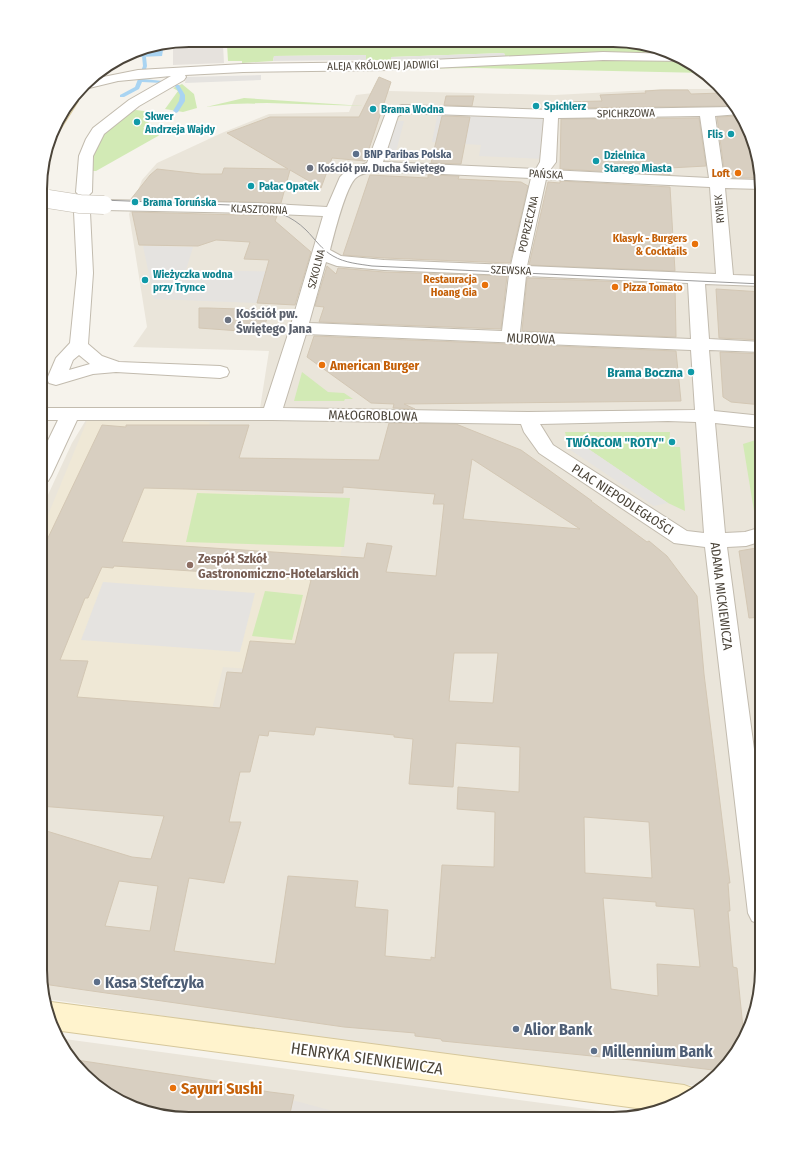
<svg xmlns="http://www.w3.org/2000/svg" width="802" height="1159" font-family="'Fira Sans Condensed',sans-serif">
<rect width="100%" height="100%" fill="#f6f3ec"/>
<g fill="#eae5da">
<polygon points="667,89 719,89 747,123 762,188 762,980 754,1018 737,1053 711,1082 705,1087 327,1040 47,999 40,970 41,510 72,443 86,420 258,421 269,351 133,347 147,327 129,214 142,180 157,163 224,132 269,114 349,112 356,95 390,91 555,95"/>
<polygon points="57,1038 632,1115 614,1119 169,1118 106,1094 77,1068"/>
</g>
<g fill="#e6e2dd">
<polygon points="223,45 224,63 173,65 173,47"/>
<polygon points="255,1090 359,1118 248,1118"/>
</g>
<polygon fill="#efe8d6" points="89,416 210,422 189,490 350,500 320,674 223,667 212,709 40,697 41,660 64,599 41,598 41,532"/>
<g fill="#d2eab5">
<polygon points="213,40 633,41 672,52 618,53 506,58 504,53 391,57 391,60 366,60 366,55 274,56 273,61 242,63 242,61 228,61 227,45"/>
<polygon points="588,59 686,60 706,73 476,68 400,69"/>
<polygon points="182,84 194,94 197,108 183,112 165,109 178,91 173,88"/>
<polygon points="244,98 364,106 267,103 231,104 206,107"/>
<polygon points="136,110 151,112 144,119 151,120 143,128 163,131 158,136 96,171 91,171 95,148 101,135 130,111"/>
<polygon points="302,372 328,392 344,393 353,399 345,399 344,401 294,401"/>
<polygon points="565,432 670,432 669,443 673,447 680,447 685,511 668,503 587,448 569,449"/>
<polygon points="762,438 762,513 757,514 754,511 743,444"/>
<polygon points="197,493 350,498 344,547 186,542"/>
<polygon points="265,591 303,595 292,640 252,636"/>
</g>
<g fill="#e5e3e0">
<polygon points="504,53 506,58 391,62 391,57"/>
<polygon points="366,55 366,60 273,61 274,56"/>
<polygon points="261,75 261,80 185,83 186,77"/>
<polygon points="438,113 546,118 544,159 479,156 481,145 432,142"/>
<polygon points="395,121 404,121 396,152 386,151"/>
<polygon points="143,246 193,247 186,270 293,272 285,304 154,299"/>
<polygon points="587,448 668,503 654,506 569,449"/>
<polygon points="103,582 255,593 240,652 81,640"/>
</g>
<polygon fill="#a9d4f2" points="160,45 163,50 162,56 140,57 136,51 141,48"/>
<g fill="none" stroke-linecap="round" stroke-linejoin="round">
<g fill="#a9d4f2" fill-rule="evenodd">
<polygon points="142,56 146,57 147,66 143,79 163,81 165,82 163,83 142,82 139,89 124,97 120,97 120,95 135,87 143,66"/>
<polygon points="175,85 179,85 185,95 185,101 178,112 176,113 173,111 179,101 180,95 175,86"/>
</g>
</g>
<g fill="#d8cfc1" stroke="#d3c7b4" fill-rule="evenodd">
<polygon points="379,77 391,82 365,161 332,158 321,188 290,170 281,203 131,199 150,175 157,169 201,174 222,174 224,168 288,169 227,133 270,117 359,117"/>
<polygon points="661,90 688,90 691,94 722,93 732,106 561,108 561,102 602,101 600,95 646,93 645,91"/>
<polygon points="446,96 474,96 472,106 444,105"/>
<polygon points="442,116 470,117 461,164 431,163"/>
<polygon points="740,116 747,124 760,178 732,178 725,176 717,117"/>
<polygon points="699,118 706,166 669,168 670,175 560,169 561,119"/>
<polygon points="370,175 428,178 428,175 459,176 458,179 521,182 528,186 510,263 384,258 343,255"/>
<polygon points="560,181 670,187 675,271 529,265 548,182 560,183"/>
<polygon points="132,212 277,216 275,221 311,252 295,305 257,303 269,260 244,259 250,242 216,240 198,246 139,245"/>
<polygon points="327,266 336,274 338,268 384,272 507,276 501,329 319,322 324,307 315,306"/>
<polygon points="527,278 675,284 676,337 522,331"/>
<polygon points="716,289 762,292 762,340 719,338"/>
<polygon points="199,308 208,308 270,310 263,330 240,331 199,328"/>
<polygon points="314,336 676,351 681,401 404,404 415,409 393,408 394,404 371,403 307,357"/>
<polygon points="720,352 762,354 762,405 731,402 723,397"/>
<path d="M389,423l67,1 65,26 71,51h-1l56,41 2,-1 18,15 30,40 7,78 26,209h-2l2,28h-2l5,56 4,1 7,70 -7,15 -16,18 -89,-11 -190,-19 -1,-2 -26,-3v-3l-71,-6 -301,-43 -3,-14v-141l92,28 19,2 13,-43 -124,-10 1,-264h5l56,-117 24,2v-2h123l-10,33 140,2zM472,459l108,70 -117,-10zM343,487l92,7 -2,10h11l-8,72 -50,-4 6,-26 -25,-3 -3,15 -242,-16 22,-54 199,5zM114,566l187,12 10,2 -16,64 -45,-3 -8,32 -15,-1 -7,36 -143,-11 11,-36 -28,-1 25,-62h3l14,-31 11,1zM454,653h44l-5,50 -44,-2zM316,727l78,8v2l19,2 -4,45 44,3 3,-44 64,4 -1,45 -61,-5 -1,22 38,3 -1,55 -52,-2 -7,93 -4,-1v3l-46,-4 3,-46 -33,-3 3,-26 -70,-5 -13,88 -101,-13 15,-73 35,5 17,-61h-12l11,-50h10l9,-37 9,1 1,-5 45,4zM584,817l65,5 3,56 -67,-5zM119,881l39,5 -8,45 -45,-5zM603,898l53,4v4l38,3 6,58 -43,-3 1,32 -47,-7z"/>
<polygon points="762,547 762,617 749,618 739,551"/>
<polygon points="70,1059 222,1082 222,1084 270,1092 294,1095 289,1118 169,1118 106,1094 77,1068"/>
</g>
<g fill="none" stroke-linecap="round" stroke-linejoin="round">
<g stroke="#c2bbae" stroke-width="2">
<g id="street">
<polygon points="603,52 675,54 687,61 603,60 389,70 243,72 185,75 186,77 184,80 139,106 104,134 93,156 92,192 89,195 84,197 79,195 76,192 79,156 86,139 93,128 129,100 171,76 118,81 85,89 81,88 88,80 138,70 243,64 389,62"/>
<path d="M402,105l149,5 182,-3 7,7 -25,2 9,63 36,1 2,9 -37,-1 8,87 29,1v10l-57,-2 4,55 53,3v10l-53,-2 5,61 48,5v12l-47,-5 10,110 20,-1 17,-5v14l-16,5 -19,1 35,262v116l-10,-4 -4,-8 -43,-366 -31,-4 -135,-90 -15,-21 -3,-8 -249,-4h-195l-26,56 -3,5 -7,1v-27l17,-35h-17v-12h223l26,-80 33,-112 -69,-3 -150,-3 -6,-2 -2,-3 2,-3 6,-2 150,3 73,4 13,-30 7,-7 20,-7 20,-53zM404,113l140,5 -4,44 -4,7 -153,-7 15,-46zM700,116l9,62 -159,-8 6,-8 2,-44zM375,171l156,7 -20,87 -127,-5 -43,-4 -11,-6c4,-15 16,-66 27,-73 5,-4 13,-5 18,-6zM546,179l164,8 6,87 -189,-8zM326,262l11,4 47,4 125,5 -7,56 -193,-8zM526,276l162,7 3,56 -171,-7zM306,334l385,16 4,60 -167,2 -245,-4zM668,421l28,1 8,111 -17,-2 -134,-86 -13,-21z"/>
<path d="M82,207l6,2 2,3 3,61 -5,71 14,12 17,6 101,4 7,2 2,4 -2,4 -7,2 -104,-6 -23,2 -37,11 -7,-2 -2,-4 9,-21 14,-15 7,-70 -3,-61 2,-3zM79,355l11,9 -21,6 4,-10z"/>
</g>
</g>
<g stroke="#d6c79b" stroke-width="2">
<g id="secondary">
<polygon points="74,97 78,101 61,128 55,129 60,115"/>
<polygon points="51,1002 684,1085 695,1089 696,1092 679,1104 651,1110 54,1030 48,1004"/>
</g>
</g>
<use href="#street" fill="#fff" fill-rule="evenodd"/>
<use href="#secondary" fill="#fff3cd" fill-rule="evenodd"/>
<path stroke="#9a9a9a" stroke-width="1" d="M41,204l35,-5 180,7c18,4 36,10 50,24 9,9 16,20 27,26 12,7 26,8 39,10l390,18"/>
<g stroke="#c2bbae" stroke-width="19" stroke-linecap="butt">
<polyline id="street-bridge" points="48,199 80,204 104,205"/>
</g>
<use href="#street-bridge" stroke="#fff" stroke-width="18"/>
</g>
<g fill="#0f9aa8" stroke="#fff" stroke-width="1.5">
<circle cx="536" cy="106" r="4"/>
<circle cx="373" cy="109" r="4"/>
<circle cx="137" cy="122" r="4"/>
<circle cx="731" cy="134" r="4"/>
<circle cx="596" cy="161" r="4"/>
<circle cx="251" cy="186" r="4"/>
<circle cx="135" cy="202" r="4"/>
<circle cx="145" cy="280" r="4"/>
<circle cx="691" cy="372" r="4"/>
<circle cx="672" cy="442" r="4"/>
</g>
<g fill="#5c6f8a" stroke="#fff" stroke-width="1.5">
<circle cx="356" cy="154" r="4"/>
<circle cx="97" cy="982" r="4"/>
<circle cx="516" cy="1029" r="4"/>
<circle cx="594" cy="1051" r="4"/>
</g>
<g fill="#6b7280" stroke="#fff" stroke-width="1.5">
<circle cx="310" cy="168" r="4"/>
<circle cx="228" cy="320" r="4"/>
</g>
<g fill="#e8710a" stroke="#fff" stroke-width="1.5">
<circle cx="738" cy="173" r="4"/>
<circle cx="695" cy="244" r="4"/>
<circle cx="485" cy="285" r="4"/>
<circle cx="615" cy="287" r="4"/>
<circle cx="322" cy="365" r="4"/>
<circle cx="173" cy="1088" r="4"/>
</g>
<circle fill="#8d6e63" stroke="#fff" stroke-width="1.5" cx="190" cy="565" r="4"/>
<g text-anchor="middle" stroke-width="4" stroke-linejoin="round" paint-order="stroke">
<g font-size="11" fill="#4b4439" stroke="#fff">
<text transform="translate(383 65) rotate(-1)" y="4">ALEJA KRÓLOWEJ JADWIGI</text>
<text transform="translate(626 113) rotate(-1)" y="4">SPICHRZOWA</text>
<text transform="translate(546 174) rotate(3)" y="4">PAŃSKA</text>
<text transform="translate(259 209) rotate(2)" y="4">KLASZTORNA</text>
<text transform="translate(719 209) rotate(-95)" y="4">RYNEK</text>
<text transform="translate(528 224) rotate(-77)" y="4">POPRZECZNA</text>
<text transform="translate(316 269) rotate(-75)" y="4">SZKOLNA</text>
<text transform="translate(511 270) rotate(2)" y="4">SZEWSKA</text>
</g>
<g font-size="11" font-weight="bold" fill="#0d838f" stroke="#fff" text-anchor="start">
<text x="544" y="110">Spichlerz</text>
<text x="381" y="113">Brama Wodna</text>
<text x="145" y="120">Skwer<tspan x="145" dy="13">Andrzeja Wajdy</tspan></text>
<text x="723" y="138" text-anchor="end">Flis</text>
<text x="604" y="159">Dzielnica<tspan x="604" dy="13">Starego Miasta</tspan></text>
<text x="259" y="190">Pałac Opatek</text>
<text x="143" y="206">Brama Toruńska</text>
<text x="153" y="278">Wieżyczka wodna<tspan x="153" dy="13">przy Trynce</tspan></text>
</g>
<g font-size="11" font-weight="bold" fill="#4e5e75" stroke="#fff" text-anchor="start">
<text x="364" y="158">BNP Paribas Polska</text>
</g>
<g font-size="11" font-weight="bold" fill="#5b616d" stroke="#fff" text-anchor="start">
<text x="318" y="172">Kościół pw. Ducha Świętego</text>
</g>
<g font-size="11" font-weight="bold" fill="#c56008" stroke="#fff" text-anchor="end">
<text x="730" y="177">Loft</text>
<text x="687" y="242">Klasyk - Burgers<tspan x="687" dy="13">&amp; Cocktails</tspan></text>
<text x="477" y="283">Restauracja<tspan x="477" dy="13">Hoang Gia</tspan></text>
<text x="623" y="291" text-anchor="start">Pizza Tomato</text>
</g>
<g font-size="13" font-weight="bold" fill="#5b616d" stroke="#fff" text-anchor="start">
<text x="236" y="318">Kościół pw.<tspan x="236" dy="15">Świętego Jana</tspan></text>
</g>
<g font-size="13" fill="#4b4439" stroke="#fff">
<text transform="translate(531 338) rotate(2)" y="5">MUROWA</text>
<text transform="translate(373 415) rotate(1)" y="5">MAŁOGROBLOWA</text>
<text transform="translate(623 499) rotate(33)" y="5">PLAC NIEPODLEGŁOŚCI</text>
<text transform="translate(722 596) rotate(83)" y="5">ADAMA MICKIEWICZA</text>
</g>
<g font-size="13" font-weight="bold" fill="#c56008" stroke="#fff" text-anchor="start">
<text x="330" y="370">American Burger</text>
</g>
<g font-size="13" font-weight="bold" fill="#0d838f" stroke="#fff" text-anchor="end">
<text x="683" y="377">Brama Boczna</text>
<text x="664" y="447">TWÓRCOM "ROTY"</text>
</g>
<g font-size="13" font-weight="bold" fill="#785e54" stroke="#fff" text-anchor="start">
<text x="198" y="563">Zespół Szkół<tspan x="198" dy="15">Gastronomiczno-Hotelarskich</tspan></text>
</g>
<g font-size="16" font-weight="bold" fill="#4e5e75" stroke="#fff" text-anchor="start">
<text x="105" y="988">Kasa Stefczyka</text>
<text x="524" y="1035">Alior Bank</text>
<text x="602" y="1057">Millennium Bank</text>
</g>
<g font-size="16" fill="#4b4439" stroke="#fff">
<text transform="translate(367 1058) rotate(8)" y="6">HENRYKA SIENKIEWICZA</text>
</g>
<g font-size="16" font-weight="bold" fill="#c56008" stroke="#fff" text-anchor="start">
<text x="181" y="1094">Sayuri Sushi</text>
</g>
</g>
<path d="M0 0H802V1159H0ZM189 47H613A142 142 0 0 1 755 189V970A142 142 0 0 1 613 1112H189A142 142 0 0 1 47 970V189A142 142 0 0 1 189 47Z" fill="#fff" fill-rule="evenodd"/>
<path fill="none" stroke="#4b4439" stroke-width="2" d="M189 47H613A142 142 0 0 1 755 189V970A142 142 0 0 1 613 1112H189A142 142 0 0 1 47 970V189A142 142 0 0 1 189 47Z"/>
</svg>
